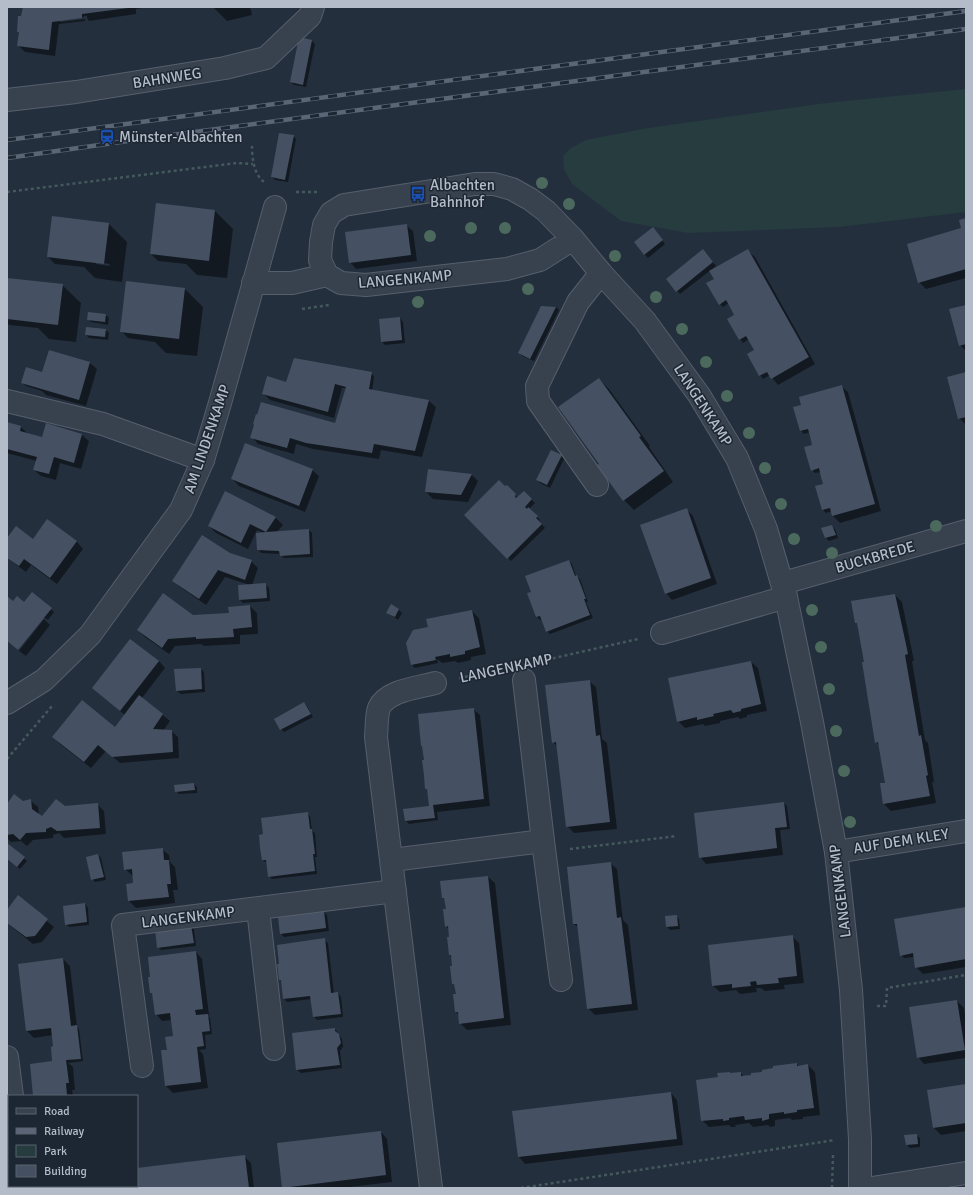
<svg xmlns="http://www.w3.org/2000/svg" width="973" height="1195" font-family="Signika,sans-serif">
<rect width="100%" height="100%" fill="#242f3e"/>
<polygon fill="#263c3f" points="966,89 966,212 839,227 689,233 621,221 572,184 564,169 563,156 571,148 586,140 648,128 826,103"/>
<g fill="#0007" fill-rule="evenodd">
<polygon points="24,7 148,7 136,9 136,14 89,21 87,18 87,16 84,16 84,17 60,20 60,22 85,19 85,21 59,24 55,56 25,52 18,45 20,34 18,31 22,17"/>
<polygon points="213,7 250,7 252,15 227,21"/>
<polygon points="312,41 315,44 306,87 294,85 291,82"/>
<polygon points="293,136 296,139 288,182 275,180 272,177"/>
<polygon points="215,211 233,229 227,278 197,275 186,264 158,261 151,254"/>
<polygon points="966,219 966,278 926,289 919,282 963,229"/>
<path d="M109,224l18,18 -5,40 -27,-4 -11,-11 -29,-3 -7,-7zM96,262l14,2 -1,2 -13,-2z"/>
<polygon points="406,225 413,231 417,261 356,269 350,262"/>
<polygon points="656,232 665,244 648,258 635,243"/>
<polygon points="748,251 755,257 815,364 778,385 770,375 763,379 760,375 757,354 749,339 743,343 740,339 738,320 729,303 723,307 720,304 713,280"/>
<polygon points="706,254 716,266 680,294 677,291"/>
<polygon points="7,279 62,285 81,303 76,342 49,339 38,328 9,325 7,323"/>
<polygon points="185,289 203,307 197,356 166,353 155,342 128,338 121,331"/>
<polygon points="966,306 966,351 960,345"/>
<polygon points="542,307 556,307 559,310 534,361 522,356 519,352"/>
<polygon points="106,315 109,318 108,325 91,322 88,319"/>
<polygon points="400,318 403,322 405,343 385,345 382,342"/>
<polygon points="87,328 106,330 109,333 108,340 89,338 86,335"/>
<polygon points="50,351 90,363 97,369 86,406 46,395 42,391 26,386 23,383 43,373"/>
<polygon points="371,373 374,376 372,392 429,401 436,407 422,457 381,450 379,459 313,449 296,444 294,454 258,444 252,437 336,424 347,388 342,388 334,418 270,400 263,393 287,383"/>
<polygon points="966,373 966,425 959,418"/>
<polygon points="599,379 609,389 650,446 649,447 673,482 634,510 624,500 600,464"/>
<polygon points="841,386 848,392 881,511 840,523 833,516 832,511 826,513 823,510 825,487 821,472 815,473 812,470 814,448 810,432 804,434 801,431 802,406"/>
<polygon points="7,423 21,427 27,433 43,439 47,424 82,435 89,441 81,469 60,463 56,480 41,476 34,470 37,461 7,453"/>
<polygon points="561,456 564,459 550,488 540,483 537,480"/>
<polygon points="312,470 319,476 305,512 239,486 232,479"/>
<polygon points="471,474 478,481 468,502 433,499 426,492"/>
<polygon points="507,486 518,498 527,495 535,503 529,509 540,520 539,521 545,528 511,561 465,515"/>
<polygon points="226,493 276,518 283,525 277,532 309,530 312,533 313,557 284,558 280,554 261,553 258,549 264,533 257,530 248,549 216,533 209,526"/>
<polygon points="686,509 693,516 717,584 672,600 666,593"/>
<polygon points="48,521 77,542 83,549 57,584 31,565 26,572 7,558 7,540 33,540"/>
<polygon points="832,526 835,529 838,538 829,541 826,538"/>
<polygon points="229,554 251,561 258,568 252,585 266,585 269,588 270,601 243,603 240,600 250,585 225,577 206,605 180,587 173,581"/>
<polygon points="569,561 572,564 576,576 580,579 588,602 586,602 593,618 550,634 547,631 542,619 540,620 537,617 528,594 532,592"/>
<polygon points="895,595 902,602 914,661 912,661 925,740 928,743 934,782 932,782 936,803 891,811 884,804 881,784 886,784 879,745 876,742 859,625 856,622"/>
<polygon points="7,597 13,602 28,606 51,609 54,612 48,620 43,617 18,650 7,641"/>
<polygon points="250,606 257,613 258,634 240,635 240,644 204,646 201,644 175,646 169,654 145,637 138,630 230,614"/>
<polygon points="399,610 402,613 398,620 387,612"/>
<polygon points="472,611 479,618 486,654 471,657 471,660 458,663 455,661 442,663 437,659 438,663 415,668 412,665 429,628"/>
<polygon points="44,619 50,625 26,656 19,651"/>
<polygon points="159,661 165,668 142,698 170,721 163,731 171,731 178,737 179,758 120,763 106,751 91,768 60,744 53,737 115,728 125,715 93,688"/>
<polygon points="751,662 758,668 767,711 747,715 747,717 740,719 738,717 720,721 720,723 705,726 703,724 685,728 678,721"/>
<polygon points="201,669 204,672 205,692 181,694 177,691 176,670"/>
<polygon points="589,681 596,687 602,739 607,743 617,829 574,833 567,826 557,746 553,742"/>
<polygon points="304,703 307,706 313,717 284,732 281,729"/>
<polygon points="473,709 480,715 490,806 437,812 438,820 409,824 406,821 430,807 425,761"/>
<polygon points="194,784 197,787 197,793 179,794 176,791"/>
<polygon points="31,801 38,807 39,815 42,818 64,807 97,804 104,811 106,834 64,838 59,833 53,835 53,838 33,840 27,846 21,841 11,842 7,838 7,805"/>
<polygon points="784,803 787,806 790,829 780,830 783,855 706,864 700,857"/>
<polygon points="307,813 310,816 312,831 315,833 317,857 315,857 317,874 272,879 269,876 267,863 263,860 260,836"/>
<polygon points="7,844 27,861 20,869 7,859"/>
<polygon points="162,849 169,855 170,862 175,867 178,890 173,890 175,903 136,908 129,901 134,884 133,876 125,869"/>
<polygon points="98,855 101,858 106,880 95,882 92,879"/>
<polygon points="610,863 617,869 623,920 628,925 638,1010 595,1015 588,1008 579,928 574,924"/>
<polygon points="488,877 495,883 511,1025 467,1030 460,1023 459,1015 456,1012 456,986 453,983 454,967 452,958 450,955 450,938 449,929 446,926 447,910 446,901 443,898"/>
<polygon points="18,897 54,927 42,942 33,944 7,923 7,911"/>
<polygon points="85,904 88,908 89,925 69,927 66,924"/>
<polygon points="966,908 966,967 923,974 916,967 914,957 904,958 901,955"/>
<polygon points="324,912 327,915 329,931 284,937 281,934"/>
<polygon points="676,916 679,919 680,929 670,930 667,927"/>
<polygon points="191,926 194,929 196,946 161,950 158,947"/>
<polygon points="792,936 799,943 804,983 784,985 785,989 765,991 761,988 756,988 757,992 740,994 736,990 720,992 713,986"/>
<polygon points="324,940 328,943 334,994 338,993 341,997 343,1017 317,1020 314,1017 311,999 287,1002 284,999 282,982 280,979"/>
<polygon points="196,952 202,959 209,1015 208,1016 210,1018 212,1034 205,1035 206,1049 199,1050 203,1054 208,1088 173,1093 166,1086 169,1050 174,1037 172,1020 162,1021 156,1014 153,995 151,992"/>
<polygon points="63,959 70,966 77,1027 79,1029 83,1061 68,1063 73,1067 75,1090 72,1090 73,1096 34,1096 54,1062 54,1047 53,1035 34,1038 27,1031"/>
<polygon points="957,1001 964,1008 966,1022 966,1058 924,1064 918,1057"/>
<polygon points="335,1029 342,1039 343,1047 340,1051 342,1068 301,1073 297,1070"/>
<polygon points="797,1064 799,1066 808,1065 815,1072 820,1115 803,1117 803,1119 792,1120 790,1118 775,1120 775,1126 770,1127 768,1125 753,1127 749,1123 735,1125 736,1127 731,1127 729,1125 709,1127 702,1120 719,1078 741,1073 744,1077"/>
<polygon points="966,1085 966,1131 941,1135 934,1128 929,1091"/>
<polygon points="671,1093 677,1100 683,1145 525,1164 519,1157"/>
<polygon points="381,1132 387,1139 392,1182 341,1188 283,1187"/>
<polygon points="916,1135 920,1138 920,1147 910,1148 907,1145"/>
<polygon points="244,1156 251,1163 254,1188 87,1188 87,1186 137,1186 137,1169"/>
</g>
<g fill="#455162">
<polygon points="23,7 128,7 128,8 82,14 82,18 52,22 49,50 17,46 19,32 17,32 18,16 21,16"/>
<polygon points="299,37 312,40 303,85 290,82"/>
<polygon points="279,133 294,135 285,180 271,177"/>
<polygon points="156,203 215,210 209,261 150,254"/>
<polygon points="52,216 109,223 104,264 47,257"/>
<polygon points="966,218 966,269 918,283 907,244 961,228 959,220"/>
<polygon points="407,224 411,255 349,263 345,232"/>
<polygon points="653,227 663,240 644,255 634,242"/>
<polygon points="703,249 713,262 676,292 666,279"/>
<polygon points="748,249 809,357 771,379 767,372 759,376 747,354 754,350 746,336 739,340 727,319 734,315 730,307 726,300 719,305 706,283 714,279 709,271"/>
<polygon points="7,278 63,284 58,325 7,319"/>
<polygon points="126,281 185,288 179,339 120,332"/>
<polygon points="966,305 966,344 959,346 949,309"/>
<polygon points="541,306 556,307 530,359 518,353"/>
<polygon points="88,312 106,314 105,322 87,320"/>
<polygon points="400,317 402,340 381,342 379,319"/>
<polygon points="86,327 106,329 105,337 85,335"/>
<polygon points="49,350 90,362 79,400 21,383 26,367 42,372"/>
<polygon points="294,358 372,372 369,389 429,400 415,451 374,444 372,453 306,443 290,438 287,448 250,438 254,425 253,424 256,414 257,415 261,402 335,423 346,387 335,384 328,412 262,394 267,376 286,382"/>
<polygon points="966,372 966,417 958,419 947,377"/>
<polygon points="599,378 641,436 639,437 664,471 623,501 597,465 599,464 558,407"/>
<polygon points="842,385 875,504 832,516 830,508 822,510 815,486 823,484 821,477 819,468 811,471 804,447 812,445 810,436 808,429 800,431 793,407 801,405 799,397"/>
<polygon points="7,422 21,426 20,431 42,437 46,423 82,434 74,463 54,457 49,474 33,470 37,457 7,449"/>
<polygon points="245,443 313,469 299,506 231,479"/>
<polygon points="551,450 562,455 547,485 536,480"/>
<polygon points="428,469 472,474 461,495 425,492"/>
<polygon points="499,480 505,486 507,485 516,494 515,496 516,498 524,491 532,499 525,507 527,509 528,507 538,516 536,518 542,524 507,559 464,515"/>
<polygon points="225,491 276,517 266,532 309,529 310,554 280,556 279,551 257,550 256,533 266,532 250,524 241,543 208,526"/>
<polygon points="687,508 711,578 665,594 640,525"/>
<polygon points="47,519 77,541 50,578 24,559 19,566 7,558 7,538 16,526 33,539"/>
<polygon points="832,525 836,535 825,538 821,528"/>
<polygon points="202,535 230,553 252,560 245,580 218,570 199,599 172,581"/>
<polygon points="569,560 575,576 577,575 586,599 584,599 590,615 546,632 540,616 536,617 527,593 531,592 525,576"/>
<polygon points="266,583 267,598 239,600 238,585"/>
<polygon points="32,592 52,608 18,650 7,641 7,596 13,601 17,596 24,602"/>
<polygon points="163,593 193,615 229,613 228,607 250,605 252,627 233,629 234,637 196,639 196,637 168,639 162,648 137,630"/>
<polygon points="895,594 904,635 908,654 905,655 919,736 921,735 928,775 926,776 930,796 883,804 880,783 885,783 878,742 875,743 862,662 864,662 857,623 855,623 851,601"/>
<polygon points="391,604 399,609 395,617 386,613"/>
<polygon points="472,610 480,647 465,651 465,654 450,657 450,654 435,657 436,660 411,665 406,643 413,630 428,627 426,619"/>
<polygon points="130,639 159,661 120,711 92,688"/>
<polygon points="751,661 761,704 741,709 741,711 733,713 731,710 713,714 714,716 697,720 697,717 677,722 668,678"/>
<polygon points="201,668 202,689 176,691 174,669"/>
<polygon points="590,680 596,736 600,735 610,822 566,827 556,742 552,743 545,685"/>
<polygon points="139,695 163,714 153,729 172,730 173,752 112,757 98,745 84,762 52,737 82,700 115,727"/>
<polygon points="304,702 311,714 280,730 274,719"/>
<polygon points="474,708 484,799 433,805 435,818 405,821 403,809 429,806 427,789 425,789 424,775 422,760 424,760 422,746 421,746 418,714"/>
<polygon points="194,783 195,790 175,792 174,785"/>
<polygon points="14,794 23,801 31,799 32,809 42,816 56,799 65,806 98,803 100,828 57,831 51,827 46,829 46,832 26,833 20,840 13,834 7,835 7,804"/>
<polygon points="784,802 787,827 775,828 777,848 699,858 694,813"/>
<polygon points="308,812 310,829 312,829 315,854 313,854 315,871 268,877 266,860 262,860 260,848 259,835 263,834 261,818"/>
<polygon points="7,843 25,857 17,867 7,859"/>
<polygon points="163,848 164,860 169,860 171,884 167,884 169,897 128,901 126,884 133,883 132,869 124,870 122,852"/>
<polygon points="98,854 104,877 91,880 86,857"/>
<polygon points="611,862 617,918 621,917 632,1004 587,1009 577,924 573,924 567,867"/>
<polygon points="488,876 504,1018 459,1024 458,1012 455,1012 453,994 456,994 454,984 452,984 450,966 452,966 451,955 449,955 447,937 449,937 448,926 445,927 443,909 446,909 444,898 442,898 440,881"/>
<polygon points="18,895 48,919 35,936 26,937 7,923 7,910"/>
<polygon points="85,903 87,922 65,925 63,906"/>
<polygon points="966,907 966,959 915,968 913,953 900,956 894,919"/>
<polygon points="324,911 326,928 280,934 278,917"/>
<polygon points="677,915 678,926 666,927 665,916"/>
<polygon points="191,925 194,943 157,948 155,929"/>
<polygon points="793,935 797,976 778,978 779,983 757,985 756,981 750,982 751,986 741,987 732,988 732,984 712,986 708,945"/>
<polygon points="325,938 331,993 338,992 341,1014 313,1017 310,996 283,999 281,980 279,980 277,964 279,964 277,945"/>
<polygon points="196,951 203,1009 195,1010 196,1015 208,1014 210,1031 202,1032 204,1046 197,1047 201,1082 165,1086 161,1050 167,1050 165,1037 173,1036 170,1013 155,1015 152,993 150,993 148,977 150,977 148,957"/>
<polygon points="63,958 71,1026 77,1025 81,1059 66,1060 69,1083 66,1083 67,1096 33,1096 30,1064 52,1061 51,1047 53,1046 51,1028 26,1031 18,964"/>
<polygon points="957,1000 965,1050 917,1058 909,1007"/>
<polygon points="335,1028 335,1031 339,1034 341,1043 337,1048 340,1065 296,1070 292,1033"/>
<polygon points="797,1063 797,1066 808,1064 814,1108 797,1110 797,1112 784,1114 784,1112 769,1114 769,1119 762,1121 762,1118 745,1120 744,1116 729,1118 729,1120 723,1121 723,1119 701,1121 696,1080 718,1077 717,1073 730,1072 730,1073 741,1072 741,1076 751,1075 751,1073 762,1072 762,1070 773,1068 773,1066"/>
<polygon points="966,1084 966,1123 933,1128 927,1090"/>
<polygon points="671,1092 677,1139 518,1157 512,1111"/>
<polygon points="381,1131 386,1175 282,1188 277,1143"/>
<polygon points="917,1134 918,1144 906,1145 904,1135"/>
<polygon points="245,1155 249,1188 86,1188 86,1186 137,1186 137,1168"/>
</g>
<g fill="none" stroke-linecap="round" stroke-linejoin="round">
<g stroke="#565f6c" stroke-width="24">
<g id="minor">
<polyline points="7,100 76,92 225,68 266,58 310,16 313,7"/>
<polyline points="573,239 540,260 507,269 366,285 341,283 327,275 320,260 321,242 324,225 331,213 344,205 475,184 494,184 512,189 530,199 546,211 573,239 601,273 645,321 699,395 737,458 766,529 786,597 812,722 836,852 851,990 860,1139 860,1188"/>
<polyline points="253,283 292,283 327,275"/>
<polyline points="7,401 103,424 203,460"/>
<polyline points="597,485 538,401 537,386 578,302 601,273"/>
<polyline points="783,583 966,531"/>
<polyline points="662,633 786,597"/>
<polyline points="524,680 543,841 561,980"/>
<polyline points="7,703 44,680 90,635 181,510 203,460 220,403 275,207"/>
<polyline points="836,852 966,831"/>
<polyline points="392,860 543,841"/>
<polyline points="258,909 274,1049"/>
<polyline points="7,1057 12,1096"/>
<polyline points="142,1066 123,925 395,891"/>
<polyline points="23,1186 23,1188"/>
<path d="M431,1188l-55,-451c1,-9 0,-20 3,-29 8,-18 39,-20 56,-25"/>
<polyline points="872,1188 966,1173"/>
</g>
</g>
<g stroke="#44595c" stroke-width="2.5" stroke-dasharray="3 3" stroke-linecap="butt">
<path d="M252,146c0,12 2,31 14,37"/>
<polyline points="7,192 237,163 253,164"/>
<polyline points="296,192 317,192"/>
<polyline points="302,309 329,305"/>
<polyline points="541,661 638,639"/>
<polyline points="459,678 501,670"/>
<polyline points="7,759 52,706"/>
<polyline points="570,849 677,836"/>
<polyline points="877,1006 886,1006 887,988 966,975"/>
<polyline points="521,1188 835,1140"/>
<polyline points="832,1188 833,1155"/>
</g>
<use href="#minor" stroke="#38414e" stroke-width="22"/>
<g stroke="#5a6575" stroke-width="4.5">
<g id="rail">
<polyline points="7,140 966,11"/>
<polyline points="7,158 142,139 966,29"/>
</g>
</g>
<use href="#rail" stroke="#1d2633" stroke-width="3" stroke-dasharray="9" stroke-linecap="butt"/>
</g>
<g fill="#4b6a5d">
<circle cx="542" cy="183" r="6"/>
<circle cx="569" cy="204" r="6"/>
<circle cx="471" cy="228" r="6"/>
<circle cx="505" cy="228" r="6"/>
<circle cx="430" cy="236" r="6"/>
<circle cx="615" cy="256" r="6"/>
<circle cx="528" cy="289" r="6"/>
<circle cx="656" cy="297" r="6"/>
<circle cx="418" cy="302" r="6"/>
<circle cx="682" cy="329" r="6"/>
<circle cx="706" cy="362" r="6"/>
<circle cx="727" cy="396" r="6"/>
<circle cx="749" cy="433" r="6"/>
<circle cx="765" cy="468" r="6"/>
<circle cx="781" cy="504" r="6"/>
<circle cx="936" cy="526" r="6"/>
<circle cx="794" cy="539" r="6"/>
<circle cx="832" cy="553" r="6"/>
<circle cx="812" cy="610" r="6"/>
<circle cx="821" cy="647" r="6"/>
<circle cx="829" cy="689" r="6"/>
<circle cx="836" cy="731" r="6"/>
<circle cx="844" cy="771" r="6"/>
<circle cx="850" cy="822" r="6"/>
</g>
<defs>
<g id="station-bare" transform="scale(1.2)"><path d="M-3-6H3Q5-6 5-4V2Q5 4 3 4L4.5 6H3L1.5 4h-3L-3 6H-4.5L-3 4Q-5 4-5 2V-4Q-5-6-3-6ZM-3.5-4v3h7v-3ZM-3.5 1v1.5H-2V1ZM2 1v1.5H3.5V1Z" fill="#1a4fb4" stroke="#1d2633" stroke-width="2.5" paint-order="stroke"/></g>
<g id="bus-bare" transform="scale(1.2)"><path d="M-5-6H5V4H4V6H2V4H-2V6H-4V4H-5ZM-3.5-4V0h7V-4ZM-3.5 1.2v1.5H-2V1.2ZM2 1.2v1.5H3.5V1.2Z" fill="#1a4fb4" stroke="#1d2633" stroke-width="2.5" paint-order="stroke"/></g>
</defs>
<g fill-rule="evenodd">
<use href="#station-bare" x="107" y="137"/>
<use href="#bus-bare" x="418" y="194"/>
</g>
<g text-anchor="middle" stroke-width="3" stroke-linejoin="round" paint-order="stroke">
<g font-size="15" fill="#b4bcc9" stroke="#1d2633">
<text transform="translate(167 78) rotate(-9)" y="5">BAHNWEG</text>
<text transform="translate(405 279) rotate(-5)" y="5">LANGENKAMP</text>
<text transform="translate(703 405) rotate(57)" y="5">LANGENKAMP</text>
<text transform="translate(207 439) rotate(-71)" y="5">AM LINDENKAMP</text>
<text transform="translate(875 557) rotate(-16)" y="5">BUCKBREDE</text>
<text transform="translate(506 668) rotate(-12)" y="5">LANGENKAMP</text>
<text transform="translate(901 841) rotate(-9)" y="5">AUF DEM KLEY</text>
<text transform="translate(840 891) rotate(-97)" y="5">LANGENKAMP</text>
<text transform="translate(188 917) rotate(-7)" y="5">LANGENKAMP</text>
</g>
<g font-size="15" fill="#b4bcc9" stroke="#1d2633" text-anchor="start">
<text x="119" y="142">Münster-Albachten</text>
<text x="430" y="190">Albachten<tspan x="430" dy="17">Bahnhof</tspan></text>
</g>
</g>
<rect width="973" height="1195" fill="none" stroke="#b4bcc9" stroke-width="16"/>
<rect x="8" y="1095" width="130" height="92" fill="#1d2633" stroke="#59626f"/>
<rect x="16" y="1108" width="20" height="6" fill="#38414e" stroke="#59626f"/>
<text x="44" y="1115" font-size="12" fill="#b4bcc9">Road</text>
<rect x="16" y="1128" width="20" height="6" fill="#5a6575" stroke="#59626f"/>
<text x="44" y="1135" font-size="12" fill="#b4bcc9">Railway</text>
<rect x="16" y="1145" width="20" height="12" fill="#263c3f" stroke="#59626f"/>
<text x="44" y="1155" font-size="12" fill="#b4bcc9">Park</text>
<rect x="16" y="1165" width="20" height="12" fill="#455162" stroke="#59626f"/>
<text x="44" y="1175" font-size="12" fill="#b4bcc9">Building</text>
</svg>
